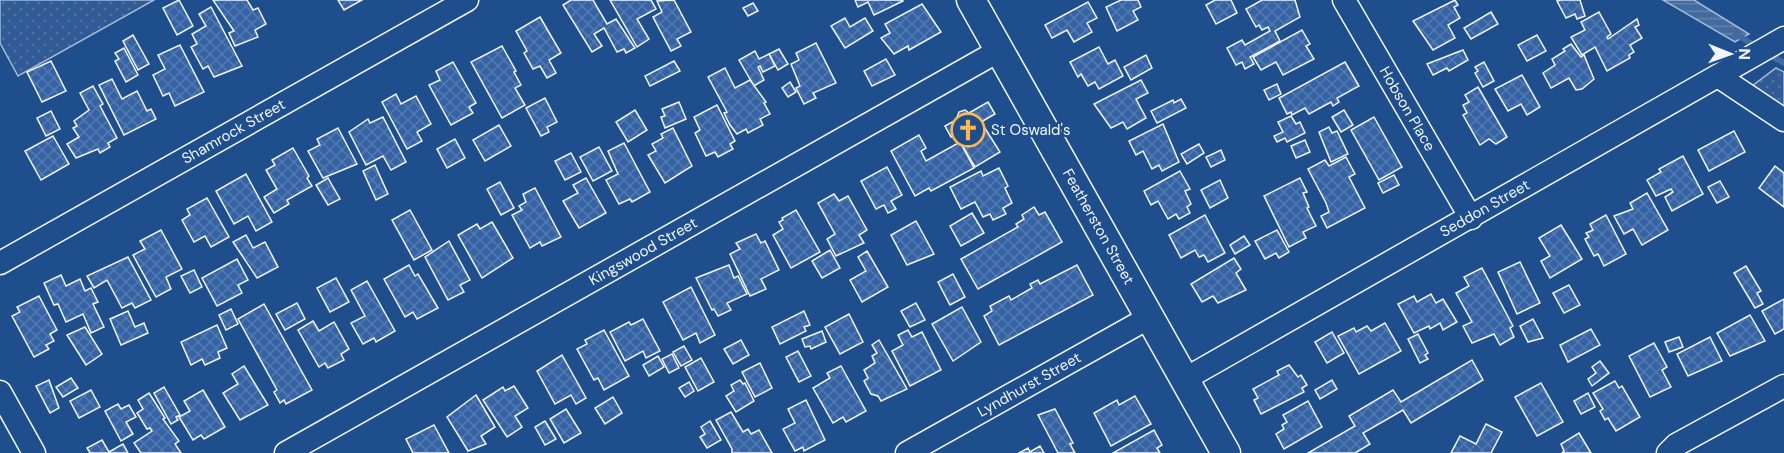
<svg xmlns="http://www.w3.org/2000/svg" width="1784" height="453" font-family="'DM Sans',sans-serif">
<defs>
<pattern id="grass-dots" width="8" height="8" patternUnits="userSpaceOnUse" patternTransform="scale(1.5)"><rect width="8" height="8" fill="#305b95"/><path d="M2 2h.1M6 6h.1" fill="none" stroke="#4e73a5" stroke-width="1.8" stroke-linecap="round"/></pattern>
<pattern id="water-rules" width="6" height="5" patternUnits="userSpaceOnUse" patternTransform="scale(1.5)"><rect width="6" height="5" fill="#446ba0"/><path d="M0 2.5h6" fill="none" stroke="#5f81ae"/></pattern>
<pattern id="building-cross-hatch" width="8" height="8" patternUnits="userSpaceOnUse" patternTransform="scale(1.5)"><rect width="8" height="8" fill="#3563a3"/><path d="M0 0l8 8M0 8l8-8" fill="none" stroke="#537ab1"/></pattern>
</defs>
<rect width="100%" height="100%" fill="#1f4e8c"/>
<g fill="url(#grass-dots)" stroke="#a8bbd7" stroke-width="1.5">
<polygon points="0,0 154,0 18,76 0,43"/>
<polygon points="1776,68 1784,72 1784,115 1748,89"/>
</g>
<polygon fill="url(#water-rules)" stroke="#a8bbd7" stroke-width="1.5" points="1663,0 1694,0 1749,34 1735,42"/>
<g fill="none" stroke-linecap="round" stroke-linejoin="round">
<g stroke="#446ba0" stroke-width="6">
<polyline points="1736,34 1758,48"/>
<polyline points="1766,53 1784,63"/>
</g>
</g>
<g fill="url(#building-cross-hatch)" stroke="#f2f6ff" stroke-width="1.5">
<polygon points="179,0 193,26 177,35 163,8"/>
<polygon points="213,0 247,0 253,10 258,8 266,24 255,30 258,37 235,46 229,33 234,31"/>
<polygon points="338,0 362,0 344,10"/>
<polygon points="571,0 593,0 607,24 616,19 635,48 626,53 624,49 617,52 604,28 594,34 602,46 592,52 563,5"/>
<polygon points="610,0 651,0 656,9 637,19 649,39 637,47"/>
<polygon points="674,0 691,32 677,39 681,46 671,51 653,17 662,12 657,1"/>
<polygon points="855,0 902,0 903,1 874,15 868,2 858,7"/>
<polygon points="1121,0 1138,0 1141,7 1133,11 1138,20 1117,31 1106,7"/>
<polygon points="1215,0 1231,0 1237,13 1216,24 1206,5"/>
<polygon points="1262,0 1295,0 1300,17 1275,31 1280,41 1250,57 1254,64 1245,69 1242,62 1236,65 1227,48 1242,40 1245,45 1270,31 1268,27 1262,30 1259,25 1256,27 1246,9"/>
<polygon points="1455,0 1458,5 1454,7 1460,18 1448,25 1455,38 1433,50 1413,21"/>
<polygon points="1560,0 1580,0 1585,16 1577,19 1575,14 1566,18 1557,1"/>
<polygon points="1088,2 1097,18 1087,23 1092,32 1074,42 1067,30 1052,38 1045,25"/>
<polygon points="753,3 758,11 748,16 743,8"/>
<polygon points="922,4 941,32 909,50 908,46 894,54 881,38 890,33 885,24"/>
<polygon points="211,7 242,66 214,77 208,66 203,69 191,47 197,44 192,34 206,26 199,14"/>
<polygon points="1491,12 1498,24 1471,39 1464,28"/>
<polygon points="1599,12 1611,34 1607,37 1608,39 1637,19 1639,25 1635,27 1642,38 1630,45 1634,52 1629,55 1630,58 1607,71 1595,47 1582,55 1571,37 1585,30 1581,22"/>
<polygon points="540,17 561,53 549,60 556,73 547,78 540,66 533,69 524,53 527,51 516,31"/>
<polygon points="845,18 850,27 865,18 873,31 845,48 831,26"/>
<polygon points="1302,30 1310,44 1306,46 1314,59 1283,75 1276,62 1261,70 1253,57"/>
<polygon points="133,35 149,64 138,70 123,41"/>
<polygon points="1537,35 1546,51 1527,61 1518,45"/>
<polygon points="816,43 836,83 813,93 816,98 804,104 796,88 800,86 791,64 799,60 796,53"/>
<polygon points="1571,44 1581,57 1584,55 1594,79 1582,89 1576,90 1569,78 1551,88 1543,73 1555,65 1552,59 1565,51 1563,49"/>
<polygon points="180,45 204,92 175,106 169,93 163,96 153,75 165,69 158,55"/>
<polygon points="502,46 516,71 514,72 521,85 515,88 525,105 502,118 471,62"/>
<polygon points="1099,47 1108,64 1115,60 1123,76 1099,89 1095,82 1088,86 1081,74 1078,77 1070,62"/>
<polygon points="124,48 138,75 126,82 115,61 119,59 115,53"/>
<polygon points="779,49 788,64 778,70 769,54"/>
<polygon points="1463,50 1468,60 1449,71 1447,68 1433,75 1427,64"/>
<polygon points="755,51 759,59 769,54 775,66 763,72 760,66 758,67 764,80 754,86 739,60"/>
<polygon points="1146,55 1152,68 1131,80 1124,67"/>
<polygon points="886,59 895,75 872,86 864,71"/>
<polygon points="51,61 66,91 42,102 27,72"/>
<polygon points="674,61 680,71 650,86 645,76"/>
<polygon points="453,62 476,103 469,107 473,113 451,125 429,85 440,80 436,71"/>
<polygon points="1345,62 1359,86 1337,98 1339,102 1333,106 1331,102 1309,114 1305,108 1292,115 1291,112 1287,114 1279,98"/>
<polygon points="1484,62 1494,81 1483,87 1475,73 1478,71 1475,67"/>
<polygon points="725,68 735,88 750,80 766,102 764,103 770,114 760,119 763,125 748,133 746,129 737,134 730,125 724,113 727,112 708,77"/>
<polygon points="1522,75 1540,107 1527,115 1521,104 1508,111 1495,89"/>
<polygon points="112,79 122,99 137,91 147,111 151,109 156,119 124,135 99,85"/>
<polygon points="1141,80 1148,93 1136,99 1146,118 1127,129 1123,122 1111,128 1094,104"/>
<polygon points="790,82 796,92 788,97 782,88"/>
<polygon points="1277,84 1281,94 1269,100 1264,90"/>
<polygon points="93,86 103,104 100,106 117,138 108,143 110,147 100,153 98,149 76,158 67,144 79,137 73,128 77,126 74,121 89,110 80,93"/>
<polygon points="1478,87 1507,137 1496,144 1489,139 1480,145 1463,115 1467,113 1463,105 1469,102 1465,95"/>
<polygon points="396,94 401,104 416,96 431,124 417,132 422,141 407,149 382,102"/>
<polygon points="545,98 557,122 547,127 549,132 541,136 526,108"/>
<polygon points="1181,99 1186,108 1157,123 1151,111 1173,100 1174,103"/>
<polygon points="679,102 686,119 665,128 661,117 665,116 662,109"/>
<polygon points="988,102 995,114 981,122 1000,152 975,167 956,135 951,137 945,126 956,120 959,112 965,110 969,113"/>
<polygon points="717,105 735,141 730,144 733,149 718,157 715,152 706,156 695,133 700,130 694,117"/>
<polygon points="635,110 647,130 628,142 616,122"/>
<polygon points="1344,110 1353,125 1341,132 1332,117"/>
<polygon points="51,111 60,129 46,136 37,118"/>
<polygon points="1291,116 1296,124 1300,122 1305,133 1287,142 1285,138 1277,142 1274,136 1283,132 1278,122"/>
<polygon points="383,117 406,162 391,170 383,156 366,165 349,132 368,119 370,123"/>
<polygon points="1374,117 1402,167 1379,180 1351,130"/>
<polygon points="1163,124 1179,162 1162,171 1159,165 1152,169 1143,151 1136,155 1129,141"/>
<polygon points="499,125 511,146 485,161 473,140"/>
<polygon points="1329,127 1332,133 1337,131 1348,154 1331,162 1319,132"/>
<polygon points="338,128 357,164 323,178 308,151 320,145 317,139"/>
<polygon points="673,128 692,166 665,183 648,155 656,151 652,144 663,138 661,134"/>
<polygon points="1734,131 1745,152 1709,171 1698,150"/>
<polygon points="919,135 926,148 921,151 926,161 960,142 974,168 931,191 929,188 915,196 891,151"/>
<polygon points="53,136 69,164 41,180 25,151"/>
<polygon points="455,139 465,158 447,168 437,149"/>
<polygon points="1305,140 1310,152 1296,158 1291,146"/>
<polygon points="624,143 650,192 632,202 630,199 619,204 606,180 618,174 608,151"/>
<polygon points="1199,144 1204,153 1187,164 1181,154"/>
<polygon points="599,147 612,171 593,181 580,157"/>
<polygon points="293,148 309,176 307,178 312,186 287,200 289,204 274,213 264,197 277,189 266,170 275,165 272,160"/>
<polygon points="1221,150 1225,160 1211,167 1206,157"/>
<polygon points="571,153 581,172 565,180 555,161"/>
<polygon points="1683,156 1703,194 1672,211 1665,197 1673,192 1671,189 1656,196 1647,180 1661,172 1659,169"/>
<polygon points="1346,157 1355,174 1349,177 1365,208 1327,228 1321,216 1329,212 1326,203 1308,169 1325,160 1329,166"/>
<polygon points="375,165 388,194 376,200 363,171"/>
<polygon points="1775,166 1784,173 1784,207 1759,188"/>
<polygon points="887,167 902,195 891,201 896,209 888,213 884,205 876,209 861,181"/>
<polygon points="999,168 1008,186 1005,188 1012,203 1003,208 1006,214 993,220 990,214 983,217 975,202 961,209 950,187 981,171 983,176"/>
<polygon points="1180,171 1190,189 1185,191 1191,204 1187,207 1190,213 1179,219 1176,214 1168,219 1158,201 1151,205 1144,191"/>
<polygon points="246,174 272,222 256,231 248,216 234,224 216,191"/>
<polygon points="1394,175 1399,185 1383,193 1378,183"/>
<polygon points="328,178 340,199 328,205 316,185"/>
<polygon points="586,178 606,213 579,228 563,201 578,193 573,185"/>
<polygon points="1300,178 1307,192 1303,193 1309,207 1307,208 1316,226 1303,232 1306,238 1289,247 1264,196"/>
<polygon points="1220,180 1228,198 1210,208 1201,190"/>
<polygon points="1720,181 1729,197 1717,203 1708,187"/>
<polygon points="500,182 514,208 501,215 487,189"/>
<polygon points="535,188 561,237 542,246 540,242 530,248 512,215 522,210 519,206 526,202 523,194"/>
<polygon points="1647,193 1668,230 1642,245 1633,229 1624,234 1614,216 1633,209 1630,203"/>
<polygon points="834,194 839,201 848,196 867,230 859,235 864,243 836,256 827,239 835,234 818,203"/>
<polygon points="207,198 229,237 211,247 205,236 194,242 182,220 190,215 187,209"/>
<polygon points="1034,207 1039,215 1045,212 1062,242 978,289 961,259 1018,227 1016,224 1024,219 1022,215"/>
<polygon points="410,210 432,250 414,260 392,220"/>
<polygon points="796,210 820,252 791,268 773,235 783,229 779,222 783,220 782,218"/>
<polygon points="972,213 984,233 961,246 950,226"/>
<polygon points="1205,215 1225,253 1208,262 1204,255 1199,257 1195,250 1181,258 1169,235"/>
<polygon points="1606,215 1626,254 1604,266 1598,254 1594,256 1585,239 1589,237 1586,233 1593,230 1590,224"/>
<polygon points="916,221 934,254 907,265 891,235"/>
<polygon points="492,222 513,258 482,278 458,235 477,224 480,229"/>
<polygon points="1561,225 1582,259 1550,278 1541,261 1550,256 1539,238"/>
<polygon points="161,230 182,269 166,277 171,289 156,297 133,255 145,249 140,241"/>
<polygon points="1277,230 1289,252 1279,258 1276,253 1265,259 1255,241"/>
<polygon points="756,234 761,243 765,241 779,270 761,279 766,289 750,296 730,254 740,249 736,243"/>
<polygon points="246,235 253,248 265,242 278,267 257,278 233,242"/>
<polygon points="1244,236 1250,245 1235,254 1230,245"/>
<polygon points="449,241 470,280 460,285 464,292 448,300 425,257"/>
<polygon points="830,250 840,268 822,278 812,261"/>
<polygon points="867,251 888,287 862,302 850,280 866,271 858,257"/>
<polygon points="128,257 151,300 135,308 132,303 122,308 107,280 94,288 87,276"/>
<polygon points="1234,258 1241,269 1236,273 1246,290 1218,303 1213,296 1202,302 1191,284"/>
<polygon points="237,259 248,280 238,285 242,293 217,306 202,278"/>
<polygon points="1520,262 1540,303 1517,314 1498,272"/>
<polygon points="409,265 415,276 418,274 438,308 417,319 413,312 405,317 384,279"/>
<polygon points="729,265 734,278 738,276 747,294 727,303 731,310 718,316 714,309 712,310 696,278"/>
<polygon points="1077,265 1093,295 999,345 984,316 992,311 990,306 1009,296 1011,300 1032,288 1030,284 1038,280 1040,284"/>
<polygon points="1746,266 1761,291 1757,293 1763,304 1755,308 1734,273"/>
<polygon points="1482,268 1513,326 1510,328 1514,337 1500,345 1494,334 1472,343 1463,326 1472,322 1456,293 1469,286 1464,277"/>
<polygon points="194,270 202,287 190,293 181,276"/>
<polygon points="953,274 965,297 950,305 938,282"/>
<polygon points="61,275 66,286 80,279 85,291 91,288 98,302 93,304 104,327 91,333 83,314 66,322 58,304 54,305 44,283"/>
<polygon points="336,278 349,302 330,312 317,288"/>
<polygon points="367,281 395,331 376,342 374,338 363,344 351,323 365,316 351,290"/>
<polygon points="1569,285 1580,305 1564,313 1553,293"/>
<polygon points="691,287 715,335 700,343 696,333 683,340 663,302"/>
<polygon points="1431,294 1436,303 1443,299 1457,322 1443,330 1440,323 1430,329 1429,326 1414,333 1398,304 1414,296 1417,302"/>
<polygon points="39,296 57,330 50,334 54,341 46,345 49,349 34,357 12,316 20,312 17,307"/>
<polygon points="1784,299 1784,329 1775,334 1762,311"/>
<polygon points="297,303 305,319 285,330 276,314"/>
<polygon points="916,303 925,320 910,327 901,311"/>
<polygon points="264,304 312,390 286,404 284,400 280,403 274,392 277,390 238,319"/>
<polygon points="962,307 981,342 953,361 932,324"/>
<polygon points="231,309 238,324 226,330 219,315"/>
<polygon points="128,311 135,327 144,323 148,333 121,345 110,319"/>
<polygon points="804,311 810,325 804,327 806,331 780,344 772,327"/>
<polygon points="849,314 863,342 840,354 825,327"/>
<polygon points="1750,315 1765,341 1730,356 1717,333"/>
<polygon points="643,319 660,351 646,358 643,351 625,361 610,332 629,322 631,325"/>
<polygon points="1533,319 1543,338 1528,342 1520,326"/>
<polygon points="313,321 319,331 334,322 349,349 341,354 344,360 328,368 325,363 319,367 298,330"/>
<polygon points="1385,323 1401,351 1359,374 1338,336 1354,328 1356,332 1367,326 1371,331"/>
<polygon points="217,325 227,348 218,352 220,358 205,365 202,359 191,365 181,342"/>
<polygon points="85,327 102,354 86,365 67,335"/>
<polygon points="1591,329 1600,345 1568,362 1560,345"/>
<polygon points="604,330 629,376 604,390 598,378 594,380 577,349 587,344 585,340"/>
<polygon points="908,330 912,337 922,332 941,370 910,386 892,351 903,345 898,335"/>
<polygon points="822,331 826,342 811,349 810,346 805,347 802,339"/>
<polygon points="1332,332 1344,353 1327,363 1315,342"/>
<polygon points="1418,334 1428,353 1425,355 1428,359 1420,363 1408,339"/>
<polygon points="1679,337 1683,347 1669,352 1665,342"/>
<polygon points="1710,337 1722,361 1688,376 1677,354"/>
<polygon points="741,340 749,355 733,364 724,349"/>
<polygon points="879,340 907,389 881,401 878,396 871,394 864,381 868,378 864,370 875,363 872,356 877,353 872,345"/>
<polygon points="1654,343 1667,367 1662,370 1671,387 1650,397 1629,356"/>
<polygon points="684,346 692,360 681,366 673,352"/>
<polygon points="798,351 811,376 799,382 786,357"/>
<polygon points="672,354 679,368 669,373 662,359"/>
<polygon points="562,355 586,398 576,404 571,395 555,404 537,371"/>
<polygon points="658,356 664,367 649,376 643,365"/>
<polygon points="701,358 714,382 698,391 685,367"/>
<polygon points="1472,360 1483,380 1411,423 1403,410 1363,433 1370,444 1355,453 1308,453 1355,426 1349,416 1393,390 1401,402"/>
<polygon points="1600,361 1609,373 1592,386 1588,379 1596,373 1592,367"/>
<polygon points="760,363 772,388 755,397 742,372"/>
<polygon points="1289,365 1298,377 1301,375 1307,385 1302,388 1304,392 1261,414 1254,400 1258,398 1253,389 1279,375 1277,371"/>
<polygon points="244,366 268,405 240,420 223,393 238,384 232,374"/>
<polygon points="841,366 866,411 846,422 843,417 833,423 813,388 830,378 827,373"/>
<polygon points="71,378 78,388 63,397 56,387"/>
<polygon points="49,380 59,408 50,413 36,386"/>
<polygon points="740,380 743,384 745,383 754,401 736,412 726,396 734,391 731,385"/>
<polygon points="1332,380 1337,389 1320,399 1315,390"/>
<polygon points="1615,381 1619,388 1622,386 1640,417 1616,431 1608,418 1605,420 1600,411 1603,409 1593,393"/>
<polygon points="689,382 694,391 685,397 679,388"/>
<polygon points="1541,383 1563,422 1537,436 1515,397"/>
<polygon points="514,386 528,408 515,416 522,427 507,437 483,400 503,387 505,391"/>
<polygon points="164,387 180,415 176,417 178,420 171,424 154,393"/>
<polygon points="91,390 100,407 79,418 70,401"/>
<polygon points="203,390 225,427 204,439 201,435 193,440 179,417 190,411 184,401"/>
<polygon points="149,393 165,418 163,419 179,441 175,444 181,453 141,453 134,443 152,431 150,428 147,429 137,413 143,409 138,400"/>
<polygon points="1588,393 1595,407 1581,414 1574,401"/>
<polygon points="476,395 495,427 481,436 486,444 468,451 447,417"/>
<polygon points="1135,396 1151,424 1111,446 1094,413 1117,400 1119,405"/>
<polygon points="613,397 622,413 605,424 595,408"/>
<polygon points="806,400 825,440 804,451 803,447 795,451 783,429 795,423 788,409"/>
<polygon points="1308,401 1322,427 1284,449 1276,434 1284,429 1282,425 1287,422 1283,415"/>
<polygon points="118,404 121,409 129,405 136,417 126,422 133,434 121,441 105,411"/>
<polygon points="566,409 581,433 564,443 550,419"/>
<polygon points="1055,409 1073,443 1070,444 1075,453 1058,453 1038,415"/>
<polygon points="731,412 743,432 748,429 751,434 759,430 772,453 732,453 732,449 716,420"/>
<polygon points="545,421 556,439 545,445 535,427"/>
<polygon points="710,421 721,440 707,448 700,437 705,434 701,427"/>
<polygon points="1486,424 1502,432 1491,453 1451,453 1460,436 1476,444"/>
<polygon points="434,425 449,453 413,453 406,439"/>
<polygon points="1154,430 1162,445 1157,448 1160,453 1113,453"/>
<polygon points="1579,433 1591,453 1562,453 1564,451 1561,444"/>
<polygon points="102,440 109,452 123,444 128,453 90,453 87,448"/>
<polygon points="1040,446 1044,453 1019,453 1028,448 1030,452"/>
</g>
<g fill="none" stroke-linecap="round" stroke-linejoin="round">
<g stroke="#f2f6ff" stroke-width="25">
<g id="minor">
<path id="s1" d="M1344,0l127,218"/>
<polyline points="1718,76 1784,120"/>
<path id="s2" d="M0,263l467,-263"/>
<path id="s3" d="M1185,379l599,-341"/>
<polyline points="0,392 34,453"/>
<path id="s4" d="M286,453l714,-403"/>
<path id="s5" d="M907,453l243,-136"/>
<polyline points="1668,453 1676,445 1784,386"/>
</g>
</g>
<g stroke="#f2f6ff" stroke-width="31">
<g id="major">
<path id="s6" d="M971,0l255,453"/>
</g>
</g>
<use href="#minor" stroke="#1f4e8c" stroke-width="22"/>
<use href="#major" stroke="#1f4e8c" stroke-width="28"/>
</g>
<defs>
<g id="church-ring" transform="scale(1.725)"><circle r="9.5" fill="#1f4e8c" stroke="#ffb74d" stroke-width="1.5"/><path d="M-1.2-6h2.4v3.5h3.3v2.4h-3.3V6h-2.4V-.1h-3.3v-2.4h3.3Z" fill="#ffb74d"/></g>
</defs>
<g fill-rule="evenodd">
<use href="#church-ring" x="968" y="130"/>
</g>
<g text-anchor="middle" stroke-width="4.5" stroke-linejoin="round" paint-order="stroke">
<g font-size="15" fill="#f2f6ff" stroke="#1f4e8c">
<text dy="5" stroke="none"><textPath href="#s1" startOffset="126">Hobson Place</textPath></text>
<text dy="5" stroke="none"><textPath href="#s2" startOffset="268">Shamrock Street</textPath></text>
<text dy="5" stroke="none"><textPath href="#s3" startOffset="345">Seddon Street</textPath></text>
<text dy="5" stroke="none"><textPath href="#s6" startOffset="260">Featherston Street</textPath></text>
<text dy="5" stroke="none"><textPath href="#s4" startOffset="410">Kingswood Street</textPath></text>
<text dy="5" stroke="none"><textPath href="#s5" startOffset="140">Lyndhurst Street</textPath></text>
</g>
<g font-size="15" fill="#f2f6ff" stroke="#1f4e8c" text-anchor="start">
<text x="991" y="135">St Oswald's</text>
</g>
</g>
<g transform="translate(1730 54) rotate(91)" stroke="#1f4e8c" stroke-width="4.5" paint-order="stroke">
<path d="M0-4.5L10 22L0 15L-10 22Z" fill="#f2f6ff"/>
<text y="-9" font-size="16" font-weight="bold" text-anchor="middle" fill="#f2f6ff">N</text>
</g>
</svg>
